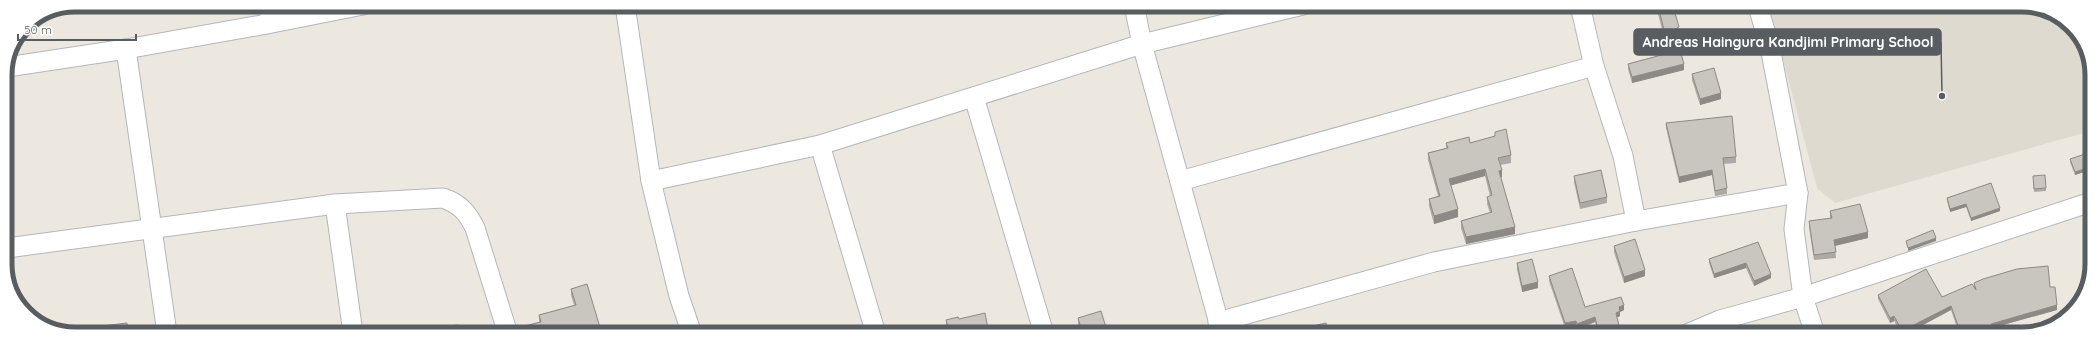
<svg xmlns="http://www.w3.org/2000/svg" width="2097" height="339" font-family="Quicksand,sans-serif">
<rect width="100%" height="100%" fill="#ece8df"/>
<polygon fill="#dedad0" points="1769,6 2031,6 2068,23 2091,61 2091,131 1835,203 1817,188"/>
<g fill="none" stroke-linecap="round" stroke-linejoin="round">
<g stroke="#b3b7bb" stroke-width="21">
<g id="minor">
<polyline points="625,5 651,181 679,296 692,334"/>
<polyline points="1134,5 1142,44 1222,334"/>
<polyline points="1580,5 1594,66 1623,156 1636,221"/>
<polyline points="1758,6 1771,52 1798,193 1794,229 1803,297 1815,334"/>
<polyline points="267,24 275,5"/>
<polyline points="126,49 167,333"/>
<polyline points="7,67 126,49 267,24 363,5"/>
<polyline points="974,97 1044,334"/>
<polyline points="820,145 876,334"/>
<polyline points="651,181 820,145 1142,44 1303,5"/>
<polyline points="1180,181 1594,66"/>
<polyline points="335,204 353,333"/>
<path d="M7,248l328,-44 108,-6c17,6 24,14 32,30l33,106"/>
<polyline points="1218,322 1434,262 1636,221 1798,193"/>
<polyline points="1687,334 1720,320 1803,297 2091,202"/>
</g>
</g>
<use href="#minor" stroke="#fff" stroke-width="19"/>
</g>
<g fill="#ada9a4">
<polygon points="1656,6 1673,6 1682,51 1680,51 1684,70 1632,83 1628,69 1628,64 1668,53"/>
<polygon points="1692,74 1721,99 1700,105 1692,80"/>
<polygon points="1666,123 1736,157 1736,163 1723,164 1727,188 1727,194 1715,196 1712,175 1679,183 1666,128"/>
<polygon points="1495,132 1511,155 1511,163 1500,165 1502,177 1501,178 1515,234 1466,244 1461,228 1461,221 1490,213 1487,204 1487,197 1490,196 1485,176 1451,185 1458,217 1434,224 1429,206 1429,199 1438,196 1428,160 1428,153 1446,148 1446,143 1470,143 1495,136"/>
<polygon points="2070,159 2090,170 2075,175 2070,162"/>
<polygon points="1574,176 1607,197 1607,203 1580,209 1574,182"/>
<polygon points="2033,176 2046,188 2046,191 2034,192"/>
<polygon points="1947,198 2000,211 1971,221 1966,207 1950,212 1947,201"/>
<polygon points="1830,211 1868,238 1835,246 1836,258 1814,260 1809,227 1809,221 1830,218"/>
<polygon points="1758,242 1771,278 1754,286 1746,268 1714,278 1709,263 1709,259"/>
<polygon points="1614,246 1645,276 1624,283 1614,252"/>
<polygon points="1517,263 1538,288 1522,292 1517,269"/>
<polygon points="1549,276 1585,307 1624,310 1620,312 1620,316 1617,317 1621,334 1598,334 1595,322 1577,329 1576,326 1565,328 1549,281"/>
<polygon points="1974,283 2050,287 2057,310 1992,328 1992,332 1987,334 1959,334 1951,310 1906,334 1901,334 1894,321 1890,323 1878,299 1878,295 1942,297 1974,287"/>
<polygon points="571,289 602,334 521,334 520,327 539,322 539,315 574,305 571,295"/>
<polygon points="1078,318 1108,334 1081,334 1078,324"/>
<polygon points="959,319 989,334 948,334 946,325 946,320"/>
</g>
<g fill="#8d8a86">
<polygon points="1682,45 1682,51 1669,54 1669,49"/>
<polygon points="1684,64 1684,70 1632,83 1632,77"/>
<polygon points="1721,93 1721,99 1700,105 1700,99"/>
<polygon points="2090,167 2090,170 2075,175 2075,172"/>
<polygon points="1485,169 1485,176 1449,186 1449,179"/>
<polygon points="1502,170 1502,177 1499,178 1499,171"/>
<polygon points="1712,170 1712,175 1679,183 1679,177"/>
<polygon points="1966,204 1966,207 1950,212 1950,209"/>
<polygon points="2000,208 2000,211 1971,221 1971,218"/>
<polygon points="1458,209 1458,217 1434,224 1434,216"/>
<polygon points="1515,227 1515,234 1466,244 1466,237"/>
<polygon points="1868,232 1868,238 1834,246 1834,240"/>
<polygon points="1936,238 1936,241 1908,251 1908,248"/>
<polygon points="1746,263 1746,268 1714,278 1714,274"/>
<polygon points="1645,270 1645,276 1624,283 1624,277"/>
<polygon points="1771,274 1771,278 1754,286 1754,281"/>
<polygon points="1538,282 1538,288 1522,292 1522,286"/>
<polygon points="1624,305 1624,310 1620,312 1620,316 1616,318 1616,313 1619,307"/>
<polygon points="2057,305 2057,310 1992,328 1992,332 1987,334 1973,334 1991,324"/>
<polygon points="1951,306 1951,310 1906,334 1902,334 1902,331"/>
<polygon points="1894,316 1894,321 1890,323 1890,318"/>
<polygon points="1595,317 1595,322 1577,329 1577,324"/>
<polygon points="1576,321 1576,326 1565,328 1565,323"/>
</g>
<g fill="#c9c5bf" stroke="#8d8a86">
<polygon points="1658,6 1673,6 1679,27 1677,28 1682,45 1669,49"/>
<polygon points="1680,50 1684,64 1632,77 1628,64"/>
<polygon points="1714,68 1721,93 1700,99 1692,74"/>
<polygon points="1732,116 1736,157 1723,158 1727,188 1715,191 1712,170 1679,177 1666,123"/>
<polygon points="1506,129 1511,155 1498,158 1502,170 1499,171 1515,227 1466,237 1461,221 1492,212 1487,197 1492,195 1485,169 1449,179 1458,209 1434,216 1429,199 1440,196 1428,153 1448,148 1446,143 1469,137 1470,143 1495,136 1495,132"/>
<polygon points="2085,154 2090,167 2075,172 2070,159"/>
<polygon points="1601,170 1607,197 1580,203 1574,176"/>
<polygon points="2045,175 2046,188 2034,189 2033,176"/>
<polygon points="1991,183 2000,208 1971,218 1966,204 1950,209 1947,198"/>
<polygon points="1860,204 1868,232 1834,240 1836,252 1814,255 1809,221 1832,218 1830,211"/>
<polygon points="1933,230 1936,238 1908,248 1906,241"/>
<polygon points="1635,239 1645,270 1624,277 1614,246"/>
<polygon points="1758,242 1771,274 1754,281 1746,263 1714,274 1709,259"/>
<polygon points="1532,259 1538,282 1522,286 1517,263"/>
<polygon points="2048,266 2050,287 2055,287 2057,305 1991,324 1992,327 1973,334 1961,334 1951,306 1902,331 1894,316 1890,318 1878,295 1926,269 1942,297 1972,284 1976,290 1974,283 1983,279 2017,269"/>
<polygon points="1572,268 1585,307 1621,297 1624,305 1619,307 1620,311 1616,313 1621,334 1599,334 1595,317 1577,324 1576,321 1565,323 1549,276"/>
<polygon points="587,284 602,334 522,334 520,327 541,322 539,315 576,305 571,289"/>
<polygon points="1101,311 1108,334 1083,334 1078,318"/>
<polygon points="985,313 989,334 950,334 946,320 958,317 959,319"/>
<polygon points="127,323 128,333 86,333 85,328"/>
<polygon points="1326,323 1329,334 1282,334 1292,332 1291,331"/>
<polygon points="458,325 459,333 429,333 429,328"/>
</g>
<path d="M0 0H2097V339H0ZM75 12H2022A63 63 0 0 1 2085 75V264A63 63 0 0 1 2022 327H75A63 63 0 0 1 12 264V75A63 63 0 0 1 75 12Z" fill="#fff" fill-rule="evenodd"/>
<path fill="none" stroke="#585d61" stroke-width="5" d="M75 12H2022A63 63 0 0 1 2085 75V264A63 63 0 0 1 2022 327H75A63 63 0 0 1 12 264V75A63 63 0 0 1 75 12Z"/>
<path fill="none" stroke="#585d61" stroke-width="1.5" d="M1942 96L1941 42"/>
<circle fill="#585d61" stroke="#fff" stroke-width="1.5" cx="1942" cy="96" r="4"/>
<rect fill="#585d61" stroke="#585d61" stroke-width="1.5" x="1634" y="29" width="307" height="26" rx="4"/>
<g font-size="14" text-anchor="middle" font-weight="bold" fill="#fff">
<text x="1788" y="47">Andreas Haingura Kandjimi Primary School</text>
</g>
<path d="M18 34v6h118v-6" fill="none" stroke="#585d61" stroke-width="2"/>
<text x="24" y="34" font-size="12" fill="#585d61" stroke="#ffffff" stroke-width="3" paint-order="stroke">50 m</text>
</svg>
